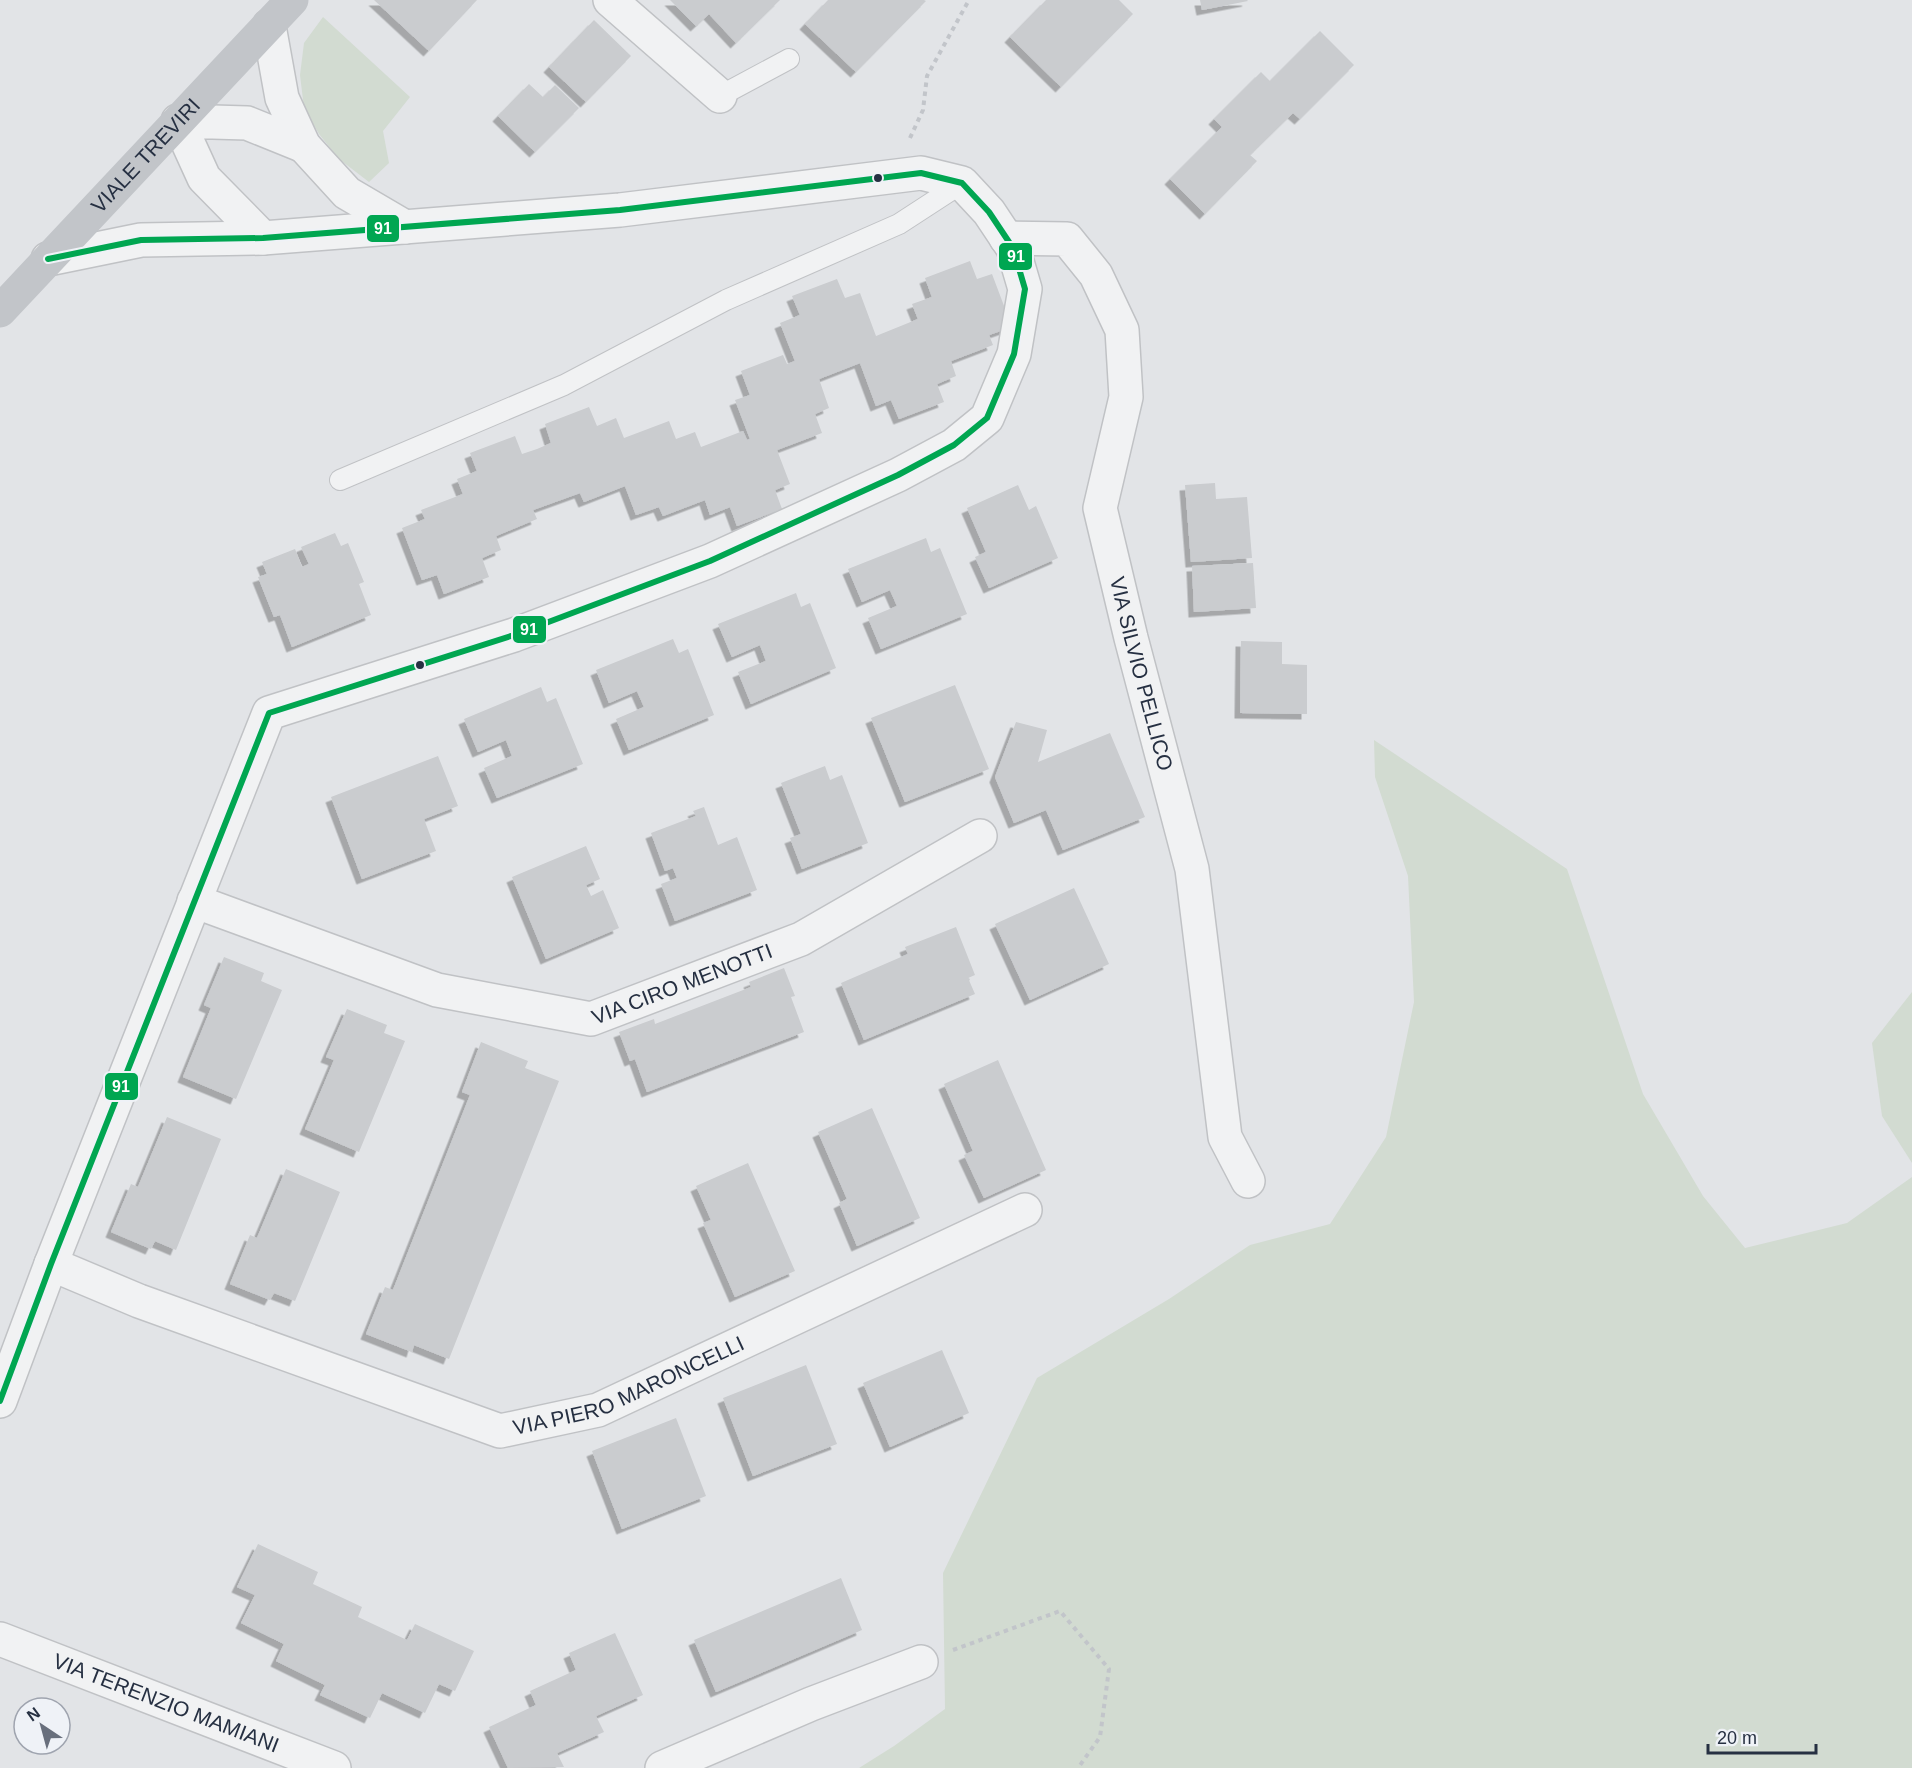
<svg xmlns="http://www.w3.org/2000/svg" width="1912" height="1768" font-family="Arial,sans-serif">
<defs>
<filter id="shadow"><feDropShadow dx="-5.5" dy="5.5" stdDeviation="0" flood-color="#0004"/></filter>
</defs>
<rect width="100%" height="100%" fill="#e2e4e7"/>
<g fill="#d2dbd1">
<polygon points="323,17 410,97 383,131 389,163 369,182 339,159 319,134 304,108 300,75 304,43"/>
<polygon points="1374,740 1567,869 1643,1094 1703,1196 1745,1248 1847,1223 1912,1177 1912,1768 859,1768 894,1746 945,1709 943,1573 1037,1378 1169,1299 1250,1245 1330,1224 1386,1137 1414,1002 1408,876 1375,777"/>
<polygon points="1912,992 1912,1163 1882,1116 1872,1043"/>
</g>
<g fill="#cacccf" filter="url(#shadow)">
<polygon points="374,0 477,0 429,51"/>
<polygon points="670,0 780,0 736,43 709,14 696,26"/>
<polygon points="828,0 924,0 926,1 856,72 805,24"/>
<polygon points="1046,0 1119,0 1133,14 1061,87 1010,37"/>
<polygon points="1200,0 1247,0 1248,1 1202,10"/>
<polygon points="594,20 631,56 586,102 549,67"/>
<polygon points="1320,31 1354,65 1300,119 1293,113 1250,155 1257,161 1205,214 1170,179 1222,127 1214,119 1261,72 1270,81"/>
<polygon points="529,84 543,97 555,85 579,108 535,152 498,116"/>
<polygon points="970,261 977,279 992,274 1012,327 989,335 993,345 951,361 956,376 937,384 944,402 899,419 891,400 876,406 860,363 819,379 829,408 815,414 822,433 777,450 790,484 775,490 782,509 737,526 730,507 710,515 705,500 663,516 659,507 636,515 625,486 584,502 580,493 533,510 537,519 496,536 501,550 482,558 489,577 444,594 437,575 422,580 402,528 425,519 421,510 463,494 457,479 477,471 470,453 515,436 522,454 537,449 551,443 545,424 589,407 597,426 616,418 624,438 669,421 676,439 695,432 701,447 743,431 747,440 750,439 735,400 750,395 741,371 783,355 787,364 795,361 780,323 800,315 792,296 837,279 845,298 860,293 876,336 918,319 912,304 932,297 925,278"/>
<polygon points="1215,483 1216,499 1247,497 1252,558 1191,562 1185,485"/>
<polygon points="1018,485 1029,510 1036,506 1058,558 989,588 975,557 986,552 967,508"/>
<polygon points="335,533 341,546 348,543 364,582 359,584 371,615 292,647 280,615 274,617 258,577 267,574 262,562 295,549 302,567 309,564 301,547"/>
<polygon points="926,538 931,552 940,548 967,614 881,649 868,618 897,606 890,590 862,602 848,569"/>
<polygon points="1253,563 1256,608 1194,612 1192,566"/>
<polygon points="796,593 801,607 810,603 836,668 751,704 738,672 766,661 760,645 732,657 718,624"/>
<polygon points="673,639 679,653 688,649 714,715 629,750 616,719 644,707 637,691 609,703 596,670"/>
<polygon points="1241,641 1282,642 1282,664 1307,665 1307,714 1240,713"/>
<polygon points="955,685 989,769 905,802 871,718"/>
<polygon points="541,687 547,702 556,698 583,764 497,798 484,768 512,756 506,740 478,752 464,719"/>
<polygon points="1016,722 1047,730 1038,762 1110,733 1145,817 1063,850 1046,810 1014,823 995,777"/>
<polygon points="438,756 458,806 424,819 436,851 362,879 331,797"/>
<polygon points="825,766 830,780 842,775 868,843 802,869 790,838 801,834 781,783"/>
<polygon points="704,807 718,845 737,837 757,890 675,921 661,884 677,878 673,868 665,871 651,833 696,816 693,811"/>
<polygon points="586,846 600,879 586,885 591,896 603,890 619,928 546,959 512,877"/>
<polygon points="1074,888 1109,964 1030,1000 995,924"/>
<polygon points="956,927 975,975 968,978 975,994 864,1040 841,983 908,954 905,947"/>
<polygon points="224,957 264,973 261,981 282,990 236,1099 183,1077 211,1008 204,1005"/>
<polygon points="784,968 795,996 791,997 804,1032 647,1092 635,1059 630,1061 619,1032 654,1019 655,1024 751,987 749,982"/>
<polygon points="347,1009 387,1025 384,1033 405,1041 359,1152 305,1129 334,1060 326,1057"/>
<polygon points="481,1042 528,1061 525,1068 559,1081 449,1359 414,1345 412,1352 366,1334 385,1287 393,1290 470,1095 462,1092"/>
<polygon points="998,1060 1046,1170 984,1198 964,1155 973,1151 944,1084"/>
<polygon points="872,1108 920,1218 857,1246 839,1203 847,1199 818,1132"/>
<polygon points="167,1117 221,1139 176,1250 155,1241 151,1249 111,1232 131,1184 138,1187"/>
<polygon points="748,1163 795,1271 735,1297 703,1223 711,1220 696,1186"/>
<polygon points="286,1169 340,1192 295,1301 274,1293 270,1300 230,1284 250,1235 257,1238"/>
<polygon points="942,1350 969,1413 890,1447 863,1383"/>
<polygon points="806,1365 837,1444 753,1476 723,1398"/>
<polygon points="676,1418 706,1496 622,1529 592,1451"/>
<polygon points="258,1544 318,1572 313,1584 362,1607 358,1617 407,1640 415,1624 474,1651 455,1691 439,1684 425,1713 382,1693 370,1718 320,1695 325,1685 276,1661 284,1644 241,1623 255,1595 237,1587"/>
<polygon points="841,1578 862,1630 716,1692 694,1640"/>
<polygon points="615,1633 643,1695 596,1716 604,1732 557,1753 564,1767 508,1768 489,1727 536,1705 530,1691 576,1670 569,1653"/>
</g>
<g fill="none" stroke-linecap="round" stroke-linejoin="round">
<g stroke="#c0c2c5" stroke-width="22">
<g id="service">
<polyline points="720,96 789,59"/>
<polyline points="340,480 564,385 726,300 899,224 962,183"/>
</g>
</g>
<g stroke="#c0c2c5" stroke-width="36">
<g id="minor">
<polyline points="610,0 720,96"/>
<polyline points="269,26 282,98 304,146 347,193 405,227"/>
<polyline points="263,238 204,178 178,121 247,123 304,146"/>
<path id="s1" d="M1006,238l61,1 29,36 26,55 4,67 -26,111 31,130 61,231 33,268 23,44"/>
<path id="s2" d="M194,901l243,89 154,29 210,-80 179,-103"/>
<path id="s3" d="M51,1264l88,37 361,130 98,-21 427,-200"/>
<polyline points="0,1401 51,1264 269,713 514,635 710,561 898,475 954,445 987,418 1014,354 1025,289 1013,248 989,212 962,183 921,173 620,210 263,238 141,240 48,259"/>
<path id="s4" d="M0,1639l334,129"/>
<polyline points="662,1768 811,1704 921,1662"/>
</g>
</g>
<g stroke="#c2c5ca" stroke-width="4" stroke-dasharray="4.5 4.5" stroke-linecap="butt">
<polyline points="910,138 923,110 927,76 969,0"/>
<polyline points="953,1650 1060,1611 1109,1669 1100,1737 1078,1768"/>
</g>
<use href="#service" stroke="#f1f2f3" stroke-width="20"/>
<use href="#minor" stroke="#f1f2f3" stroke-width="33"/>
<path stroke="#c2c5c9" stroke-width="33" id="s5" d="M0,311l292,-311"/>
<g stroke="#eff2f7" stroke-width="10">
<polyline id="bus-1" points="0,1401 51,1264 269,713 514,635 710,561 898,475 954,445 987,418 1014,354 1025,289 1013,248 989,212 962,183 921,173 620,210 263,238 141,240 48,259"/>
</g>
<use href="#bus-1" stroke="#00a651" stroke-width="6"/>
</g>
<g fill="#263042" stroke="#eff2f7" stroke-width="2">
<circle cx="878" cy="178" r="5"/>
<circle cx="420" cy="665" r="5"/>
</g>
<g text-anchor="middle" stroke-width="4.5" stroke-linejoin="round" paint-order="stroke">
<g font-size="21" fill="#263042" stroke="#eff2f7">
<text dy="7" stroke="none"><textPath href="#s5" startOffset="213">VIALE TREVIRI</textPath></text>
<text dy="7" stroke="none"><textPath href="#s1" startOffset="520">VIA SILVIO PELLICO</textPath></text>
<text dy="7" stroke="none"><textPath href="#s2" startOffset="513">VIA CIRO MENOTTI</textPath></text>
<text dy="7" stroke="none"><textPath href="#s3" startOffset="616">VIA PIERO MARONCELLI</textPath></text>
<text dy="7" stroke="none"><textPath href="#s4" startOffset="178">VIA TERENZIO MAMIANI</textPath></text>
</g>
</g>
<g stroke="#eff2f7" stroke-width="2">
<rect x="366" y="214" width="34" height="29" rx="6" fill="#00a651"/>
<rect x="998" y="242" width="35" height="29" rx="6" fill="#00a651"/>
<rect x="512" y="615" width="35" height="29" rx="6" fill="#00a651"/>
<rect x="104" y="1072" width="35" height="29" rx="6" fill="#00a651"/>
</g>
<g font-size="16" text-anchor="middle" font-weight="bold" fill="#fff">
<text x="383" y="234">91</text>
<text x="1016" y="262">91</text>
<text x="529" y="635">91</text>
<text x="121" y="1092">91</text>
</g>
<g transform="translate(42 1726) rotate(324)"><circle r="28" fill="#eff2f7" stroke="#9fa4af" stroke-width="1.5"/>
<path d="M0-4.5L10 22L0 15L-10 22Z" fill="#686f7c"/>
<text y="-9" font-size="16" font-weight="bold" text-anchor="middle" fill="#263042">N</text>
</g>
<path d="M1708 1744v9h108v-9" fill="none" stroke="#263042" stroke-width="3"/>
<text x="1717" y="1744" font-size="18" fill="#263042" stroke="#eff2f7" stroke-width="4.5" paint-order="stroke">20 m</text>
</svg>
